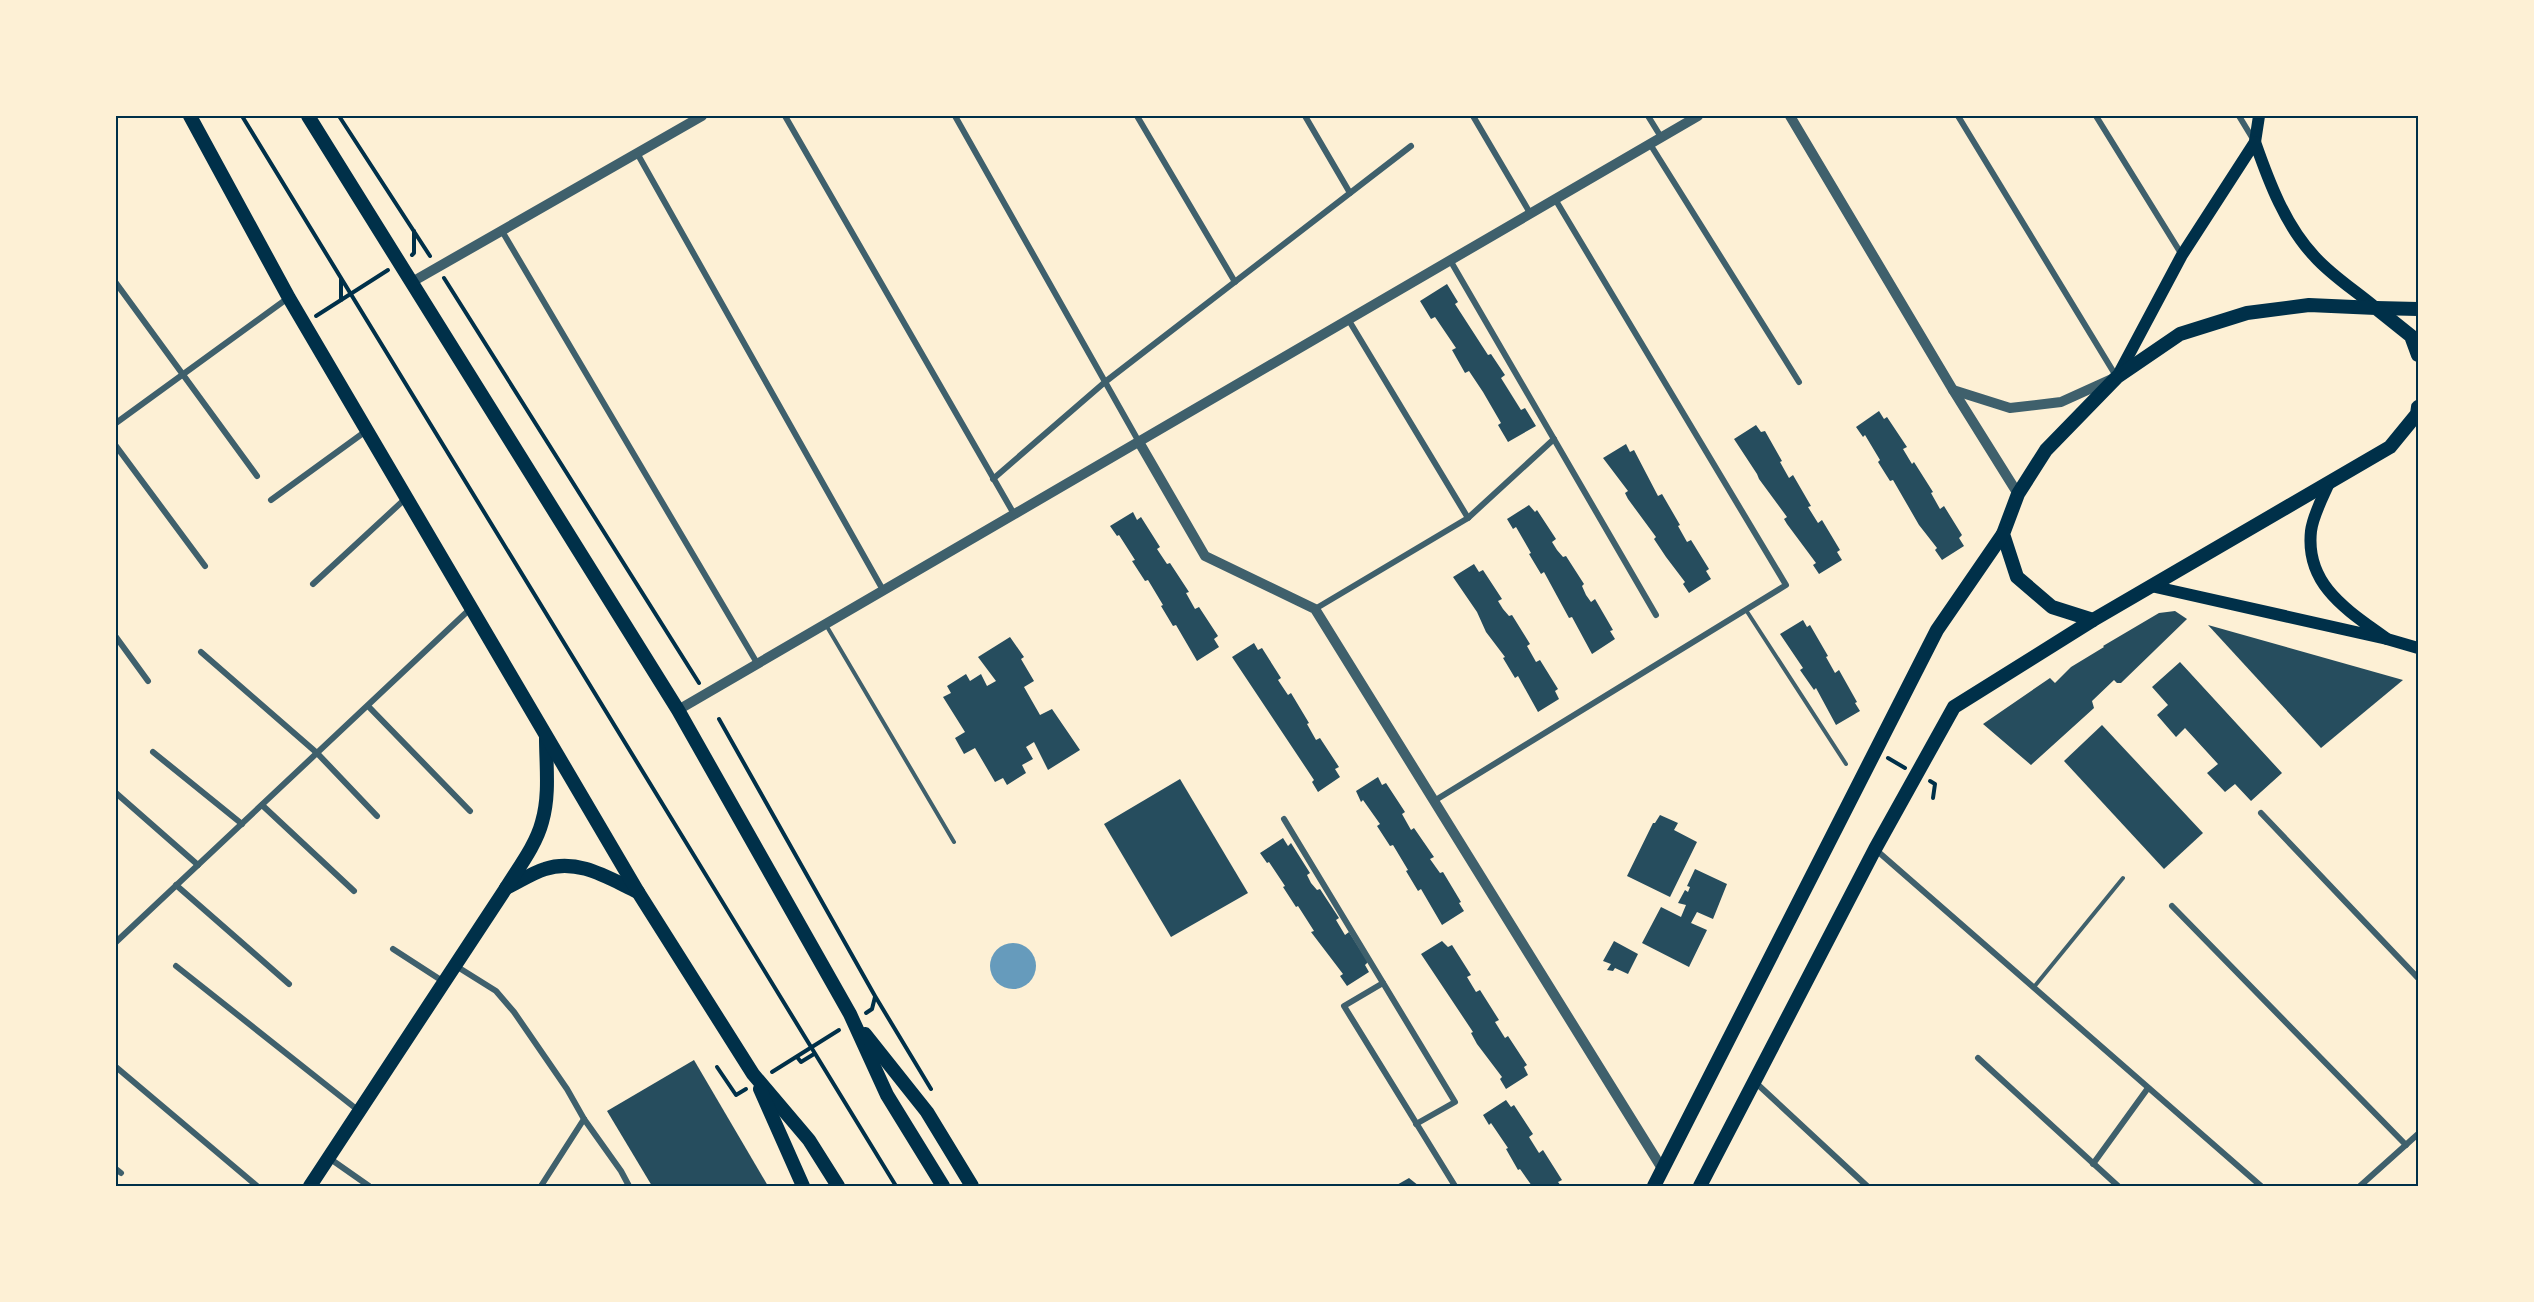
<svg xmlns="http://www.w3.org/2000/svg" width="2534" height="1302" font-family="Manrope,sans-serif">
<rect width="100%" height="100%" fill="#fdf0d5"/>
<circle fill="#669bbc" cx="1013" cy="966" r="23"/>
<g fill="#264d5e">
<polygon points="1447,284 1458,302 1455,304 1488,355 1491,354 1505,375 1501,378 1521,410 1525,408 1536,426 1508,442 1498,425 1501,423 1483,392 1469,371 1465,373 1452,350 1456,348 1435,317 1431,319 1420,301"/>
<polygon points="1879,411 1884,419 1887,417 1907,447 1903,449 1912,464 1914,462 1933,492 1931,493 1940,509 1944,506 1962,535 1959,538 1964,546 1942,560 1935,550 1937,548 1919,525 1893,480 1890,481 1878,462 1880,460 1865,435 1863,437 1856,427"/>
<polygon points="1756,425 1761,432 1765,431 1782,461 1780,462 1789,478 1793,475 1811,506 1808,507 1818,523 1822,520 1840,550 1837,552 1842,560 1819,574 1813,565 1816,563 1787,524 1784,519 1787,517 1759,479 1757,474 1734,439"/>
<polygon points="1626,444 1630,452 1634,450 1658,496 1662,494 1680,525 1678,526 1687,542 1691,540 1709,569 1706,571 1711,579 1689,593 1683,584 1685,582 1666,557 1654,539 1656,537 1628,499 1625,493 1628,491 1603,458"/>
<polygon points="1529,505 1535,512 1537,510 1556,539 1552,542 1557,550 1563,557 1566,556 1584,584 1582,586 1586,595 1591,602 1595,599 1613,630 1610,631 1615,639 1592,654 1572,617 1569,618 1544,572 1541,574 1529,554 1531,553 1516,527 1513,529 1507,519"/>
<polygon points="1133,512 1137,520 1141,517 1160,547 1157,549 1167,564 1170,563 1189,592 1186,593 1195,609 1199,607 1218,636 1214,639 1219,647 1197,661 1176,625 1173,626 1161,606 1163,605 1148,580 1145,581 1132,561 1135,560 1119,535 1117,536 1110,526"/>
<polygon points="1474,564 1479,572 1483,570 1502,599 1498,601 1503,609 1509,616 1512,615 1530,644 1527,646 1536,662 1540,660 1558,689 1555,691 1559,699 1538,712 1518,676 1515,678 1503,658 1505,657 1486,632 1477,612 1453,577"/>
<polygon points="2175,611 2187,619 2121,683 2117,683 2114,680 2092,701 2094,708 2031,765 1983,724 2050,678 2055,683 2071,667 2104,647 2103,646 2159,613"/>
<polygon points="1803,620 1807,627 1810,625 1828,656 1826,657 1835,673 1839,670 1857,702 1855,703 1860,711 1836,725 1816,688 1814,690 1800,670 1803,668 1780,634"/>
<polygon points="2208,625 2403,680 2321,748"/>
<polygon points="1010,637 1024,657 1021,659 1034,681 1024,687 1040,715 1052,709 1080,750 1048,770 1034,742 1026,747 1033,759 1022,765 1026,773 1007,785 1003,778 995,782 975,748 964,754 955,738 965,732 943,697 951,693 947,686 966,674 970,681 981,674 987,686 996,681 978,657"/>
<polygon points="1254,643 1258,650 1262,648 1281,678 1278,680 1288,695 1291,693 1309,723 1307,724 1316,740 1320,738 1339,767 1335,769 1340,777 1318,792 1312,782 1314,780 1232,657"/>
<polygon points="2180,662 2282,773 2251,801 2235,784 2225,792 2207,773 2218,764 2185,728 2176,737 2157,715 2168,705 2152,687"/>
<polygon points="2102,725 2203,833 2164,869 2064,761"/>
<polygon points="1378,777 1382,785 1386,783 1405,812 1402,814 1411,830 1414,828 1434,857 1430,859 1440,873 1443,872 1461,902 1459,903 1464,911 1442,925 1421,889 1418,891 1406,871 1408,870 1393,845 1390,846 1377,826 1380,824 1363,800 1361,802 1356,791"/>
<polygon points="1180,779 1248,893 1171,937 1104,824"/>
<polygon points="1660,815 1678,823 1674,830 1697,842 1670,897 1627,876 1653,823 1655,823"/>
<polygon points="1283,838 1288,846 1291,843 1310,873 1307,875 1311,883 1317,890 1320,889 1339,918 1336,920 1345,935 1349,932 1368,962 1365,965 1369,972 1347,986 1340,976 1343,974 1311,932 1314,931 1298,906 1296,907 1283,887 1285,886 1269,862 1267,863 1260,853"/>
<polygon points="1695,869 1727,884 1713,919 1697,912 1691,923 1707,930 1689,967 1642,943 1661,907 1681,917 1686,905 1678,903 1685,890 1688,892 1690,887 1687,886"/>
<polygon points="1442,941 1448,947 1452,945 1471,975 1467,977 1476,992 1480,990 1499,1020 1495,1022 1505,1038 1508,1036 1527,1065 1524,1067 1528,1075 1506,1089 1500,1079 1502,1077 1477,1044 1471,1033 1473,1032 1421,954"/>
<polygon points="1614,941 1638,954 1628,974 1615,968 1613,971 1607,970 1611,964 1603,961"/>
<polygon points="694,1060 768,1186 652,1186 607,1111"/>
<polygon points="1506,1100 1511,1107 1514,1105 1533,1134 1529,1137 1539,1153 1543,1150 1562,1180 1558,1182 1561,1186 1532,1186 1520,1169 1518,1170 1506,1149 1508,1148 1491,1123 1489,1125 1483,1115"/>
<polygon points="1409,1178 1419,1186 1395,1186"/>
</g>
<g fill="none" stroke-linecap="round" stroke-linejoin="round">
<g stroke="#003049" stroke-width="4">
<polyline points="242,116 896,1186"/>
<polyline points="339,116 430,256"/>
<polyline points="412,255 414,253 414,231"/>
<polyline points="444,278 699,683"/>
<polyline points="341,300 341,279"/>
<polyline points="316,316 388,270"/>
<polyline points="719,719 875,996 931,1089"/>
<polyline points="1888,758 1905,768"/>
<polyline points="1930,781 1935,784 1933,798"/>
<polyline points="866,1013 872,1009 875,997"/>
<polyline points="797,1057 801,1062 814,1054"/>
<polyline points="717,1067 736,1095 746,1089"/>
<polyline points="772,1072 839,1030"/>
</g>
<g stroke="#3f606c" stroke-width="4">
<polyline points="1746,610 1846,764"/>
<polyline points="826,625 954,842"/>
<polyline points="2034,987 2123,878"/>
</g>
<g stroke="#3f606c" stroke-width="6">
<polyline points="785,116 1014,514"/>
<polyline points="955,116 1139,442"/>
<polyline points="1137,116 1235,282"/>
<polyline points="1305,116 1350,193"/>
<polyline points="1473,116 1530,213"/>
<polyline points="1648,116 1661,137"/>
<polyline points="1958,116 2116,376"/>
<polyline points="2096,116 2182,255"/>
<polyline points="2239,116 2253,139"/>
<polyline points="1650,144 1799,382"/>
<polyline points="637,153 883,590"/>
<polyline points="502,231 757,663"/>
<polyline points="1450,260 1656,615"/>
<polyline points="116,283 257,476"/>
<polyline points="1348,319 1468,518"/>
<polyline points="116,423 288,298"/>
<polyline points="116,446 205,566"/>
<polyline points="993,479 1105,382 1411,146"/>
<polyline points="271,500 366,431"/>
<polyline points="313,584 405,499"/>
<polyline points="1315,609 1468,518 1554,439"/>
<polyline points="116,637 148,681"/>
<polyline points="201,652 317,753 377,816"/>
<polyline points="368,706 470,811"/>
<polyline points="153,752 242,824"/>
<polyline points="116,793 198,865"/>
<polyline points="1434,801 1786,585 1555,199"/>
<polyline points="262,805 354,891"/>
<polyline points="2261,813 2418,978"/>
<polyline points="1284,819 1455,1102 1416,1124"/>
<polyline points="1875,849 2261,1186"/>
<polyline points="176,885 289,984"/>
<polyline points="2172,906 2406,1145"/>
<polyline points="116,942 470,609"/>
<polyline points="393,949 444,982"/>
<polyline points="176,966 359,1111"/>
<polyline points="456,966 496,991 514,1012 567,1089 584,1119 621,1171 629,1186"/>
<polyline points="1383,983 1344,1006 1455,1186"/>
<polyline points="1978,1058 2118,1186"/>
<polyline points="116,1067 257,1186"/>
<polyline points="1755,1082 1867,1186"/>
<polyline points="329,1158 369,1186"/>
<polyline points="2093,1164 2148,1088"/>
<polyline points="116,1169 121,1173"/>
<polyline points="541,1186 584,1119"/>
<polyline points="2360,1186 2418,1134"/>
</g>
<g stroke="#3f606c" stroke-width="10">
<polyline points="1790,116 1953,390 2018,494"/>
<polyline points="412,282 702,116"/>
<polyline points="1953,390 2010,408 2061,402 2114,378"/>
<polyline points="1139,442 1205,556 1315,609 1663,1170"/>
<polyline points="678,710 1698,116"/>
</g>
<g stroke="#003049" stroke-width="12">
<polyline points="2255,142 2259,116"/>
<path d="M2117,377l65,-122 73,-113c14,40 30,83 60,115 17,19 41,34 61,51"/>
<path d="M2151,586l236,53c-38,-28 -82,-53 -76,-108 2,-16 12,-34 18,-48"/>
<polyline points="2387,639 2418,648"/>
</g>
<g stroke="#003049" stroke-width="14">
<polyline points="2376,308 2418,309"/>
<polyline points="2093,620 2052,607 2017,577 2003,534 2018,494 2046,450 2117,377 2180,334 2247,313 2309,305 2376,308 2411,336 2418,355"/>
<path d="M506,888c13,-6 26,-15 39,-19 33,-11 63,9 93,23"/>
<path d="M310,1186l196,-298c13,-21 30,-43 36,-66 8,-27 4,-57 4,-85"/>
<polyline points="1654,1186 1937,630 2003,534"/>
<polyline points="1700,1186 1875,849 1954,707 2093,620 2390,447 2417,414 2418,407"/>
</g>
<g stroke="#003049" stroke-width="14">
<polyline points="190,116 289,298 638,892 753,1074 809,1140 838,1186"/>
<polyline points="308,116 678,710 850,1014 887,1095 943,1186"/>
<polyline points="865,1034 927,1112 972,1186"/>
<polyline points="760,1089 803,1186"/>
</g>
</g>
<rect width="2534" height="1302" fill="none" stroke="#fdf0d5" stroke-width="234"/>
<rect x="117" y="117" width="2300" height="1068" fill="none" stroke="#003049" stroke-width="2"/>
</svg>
